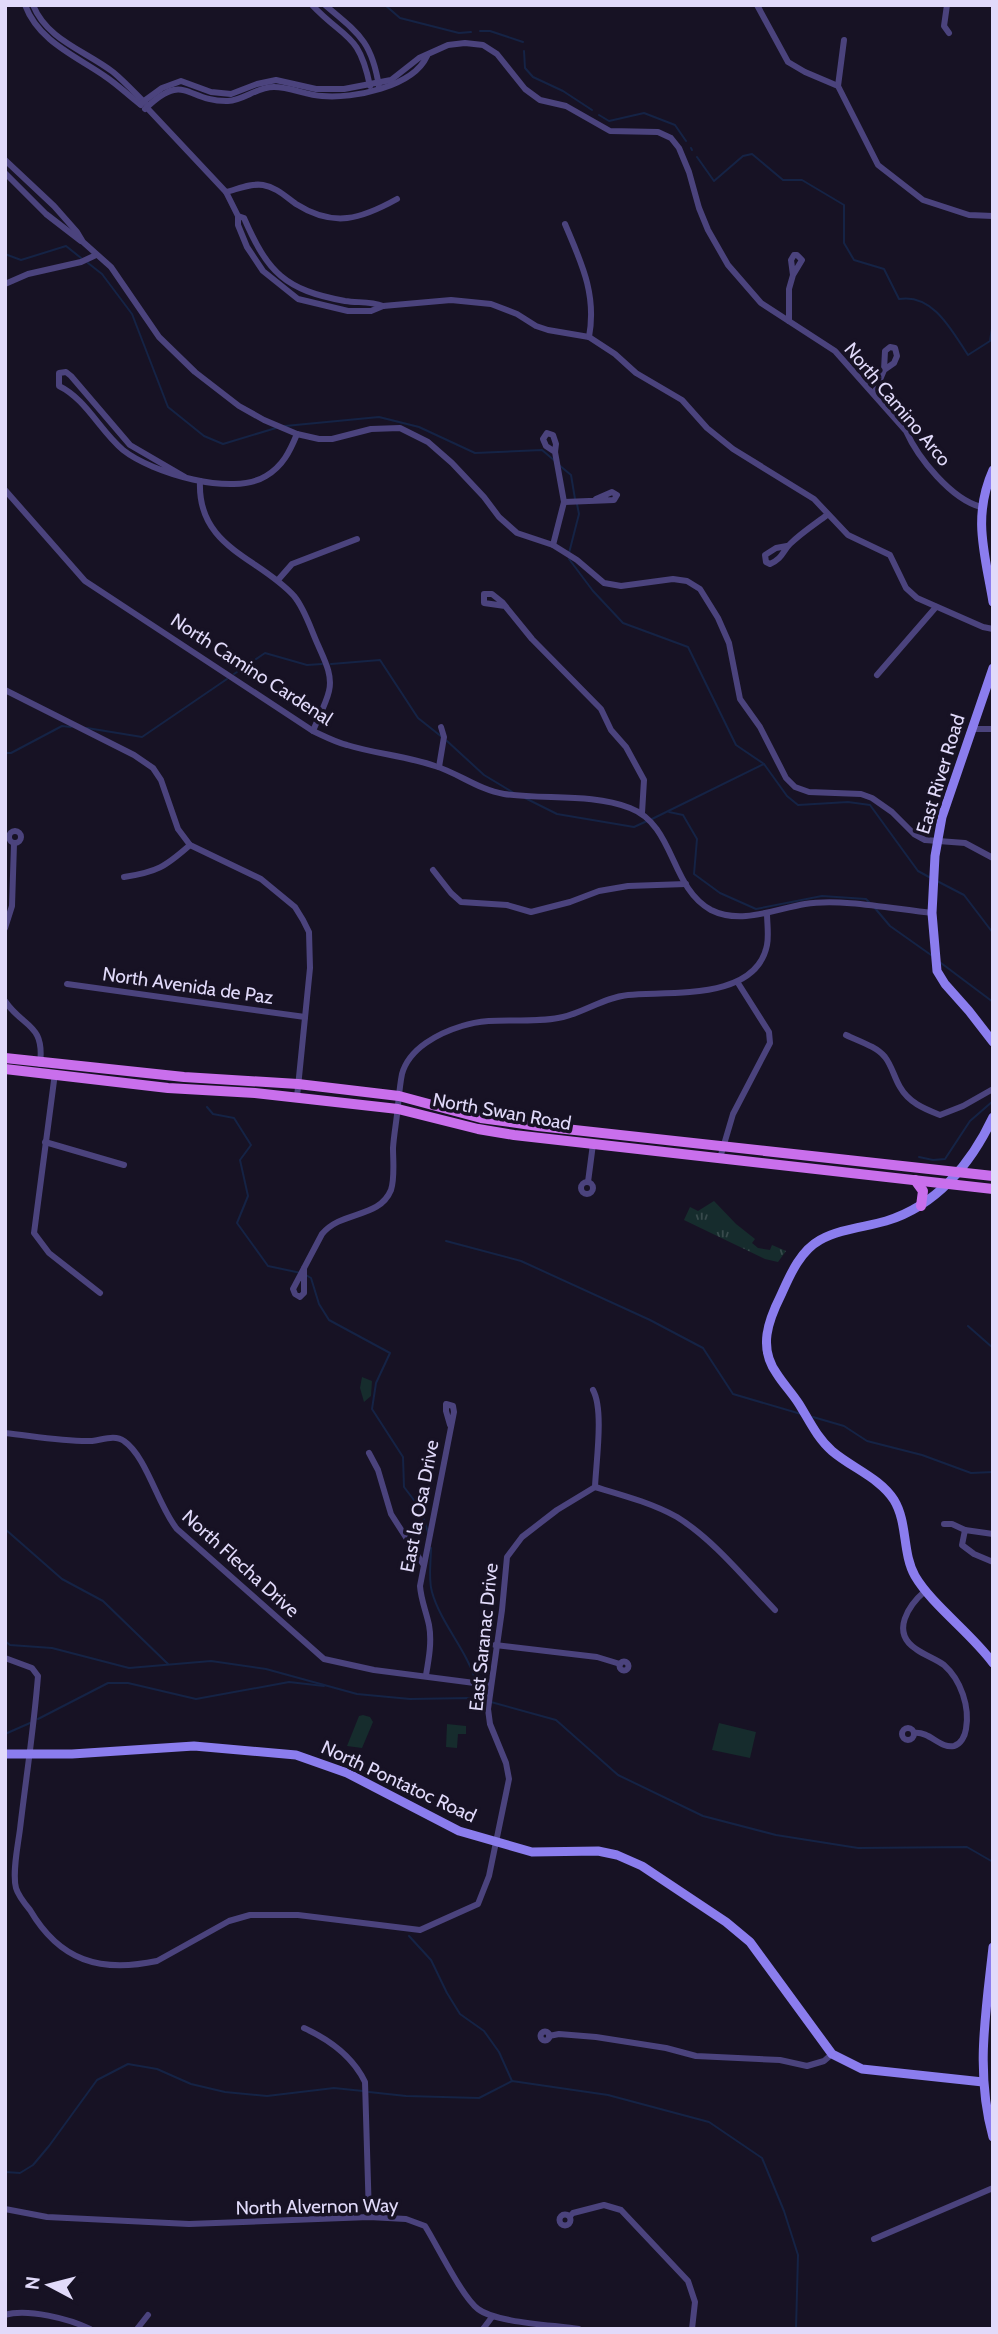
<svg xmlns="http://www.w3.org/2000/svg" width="998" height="2334" font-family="Cabin,sans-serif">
<defs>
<pattern id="park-tufts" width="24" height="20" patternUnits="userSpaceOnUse" patternTransform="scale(1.75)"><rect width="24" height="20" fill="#162c2d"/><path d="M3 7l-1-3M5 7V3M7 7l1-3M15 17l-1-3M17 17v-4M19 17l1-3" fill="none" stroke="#384a4c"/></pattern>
</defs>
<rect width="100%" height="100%" fill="#171224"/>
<g fill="#162c2d">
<polygon points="362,1377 372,1381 371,1396 364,1402 360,1388"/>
<polygon points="363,1715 370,1717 373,1722 362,1748 347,1746 359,1716"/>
<polygon points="719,1723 756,1732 750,1758 712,1750"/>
<polygon points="447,1724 466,1726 466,1734 458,1734 457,1748 446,1747"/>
</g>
<polygon fill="url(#park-tufts)" points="714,1201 736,1224 755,1239 752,1243 758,1248 770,1250 772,1245 786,1251 778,1262 765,1259 684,1220 690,1207 698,1211"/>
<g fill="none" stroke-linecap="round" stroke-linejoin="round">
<g stroke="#152345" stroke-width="2">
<polyline points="385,5 400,18 459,33 471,32"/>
<polyline points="480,31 490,31 523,42"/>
<polyline points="524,51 525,68 533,77 563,91 592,110"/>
<polyline points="599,115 609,121 644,113 675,125 686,141"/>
<polyline points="691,148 692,150"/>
<path d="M697,157l17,24 29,-25 9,-2 31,26h19l42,25v38l10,17 30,9 15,30c34,-6 53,32 69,56l22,-14 3,-19"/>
<polyline points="5,254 21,260 66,246 81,258"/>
<polyline points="88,263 102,274 132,314 168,407 204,436 223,444 276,428"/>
<polyline points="285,426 379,417 419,427 475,453 542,450 555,461"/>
<polyline points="559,465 571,475 575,499"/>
<polyline points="569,553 579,514 577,504"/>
<polyline points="569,559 593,591 623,623 688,647 736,745 764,764"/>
<polyline points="331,664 380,660 418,718 442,737"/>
<polyline points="234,674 265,653 307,665 322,664"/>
<polyline points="87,728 142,737 227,679"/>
<polyline points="447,741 484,775 514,793"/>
<polyline points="5,753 11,753 62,726 71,727"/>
<polyline points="525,798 557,814 634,827 647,821"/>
<polyline points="669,812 683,815 697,839 694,874 720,893 756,909 822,896 866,899 870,903"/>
<polyline points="652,819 764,764 787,796 798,805 848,802 870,805 918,871 929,877"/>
<polyline points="937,881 964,895 993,933"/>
<polyline points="874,907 890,926 931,955"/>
<polyline points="941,963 993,1002"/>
<polyline points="207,1107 213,1114 234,1118 251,1145 240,1160 248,1196 237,1223 268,1266 301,1273"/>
<polyline points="919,1157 933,1160 945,1159 970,1121 993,1101"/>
<polyline points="446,1241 521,1261 650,1320 703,1348 733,1394 801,1414"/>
<polyline points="306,1275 311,1278 319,1304 329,1320 390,1353 376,1383 372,1409 403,1457 404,1487 420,1508 428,1532"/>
<polyline points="968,1326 993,1348"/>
<polyline points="813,1417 844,1426 867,1441 922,1455 971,1473 993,1472"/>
<polyline points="5,1529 62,1579 103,1601 168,1664"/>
<path d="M431,1548c0,13 -3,31 1,44 9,32 35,58 44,90"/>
<polyline points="5,1641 10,1645 52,1648 129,1668 211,1661 266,1669 357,1694 410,1699 471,1698 486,1701"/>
<polyline points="478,1687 481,1698"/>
<polyline points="491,1702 556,1720 618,1775 703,1816 776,1835 858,1848 967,1847 993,1862"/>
<polyline points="38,1719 108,1683 128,1683 196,1699 289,1682 324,1686"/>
<polyline points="5,1734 30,1723"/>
<polyline points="409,1936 431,1960 447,1993 460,2014 484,2031 499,2052 512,2081"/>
<polyline points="369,2092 406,2096 479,2098 512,2081 608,2095 709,2122 762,2158 784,2211 798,2255 796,2329"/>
<polyline points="5,2172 20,2173 33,2165 49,2146 97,2080 128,2064 157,2069 191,2084 225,2092 267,2096 334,2088 363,2091"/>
</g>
<g stroke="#4b437d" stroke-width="6">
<path d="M25,5c14,37 51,51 81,72 12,8 23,19 35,28"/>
<path d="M33,5c14,35 53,46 80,67 11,9 22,21 32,31"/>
<path d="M312,5c33,35 47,27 58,81"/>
<path d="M325,5c33,28 47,36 54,82"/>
<polyline points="757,5 788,62 805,72 838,86 878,165 923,200 969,215 993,216"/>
<polyline points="947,5 944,26 949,33"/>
<polyline points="838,86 844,40"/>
<path d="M140,104l22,-16 19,-7 30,11 20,2 26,-10 19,-4 40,9h28l47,-9 28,-22 29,-13 17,-2 18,2 14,9 28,35 15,11 26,6 44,25 48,1 13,6 8,10 10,24 10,36 9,22 20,35 33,38 74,48 71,80c12,27 45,68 75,76"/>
<path d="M145,109c40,-39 41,-7 83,-8 16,-1 29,-14 46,-14 16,0 32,8 48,9 31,3 91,-9 105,-40"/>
<polyline points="149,110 226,192 238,216 238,225 247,247 263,271 298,299 348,311 371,311 383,306 451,300 491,304 517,314 536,326 548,330 589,337 615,354 636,373 682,400 707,428 733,449 814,499 848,535 890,555 906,588 917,598 983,627 993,629"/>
<polyline points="5,160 54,206 77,232 83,242 111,267 159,337 195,372 239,406 264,420 297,434 319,439 332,439 371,429 400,428 428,442 452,463 484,497 499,517 517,533 553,545 577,560 604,583 621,586 673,579 687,581 700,589 718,618 729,643 740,699 760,727 786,778 795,787 809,792 861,794 872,798 892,812 914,834 925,840 965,843 993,858"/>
<polyline points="5,173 46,214 81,241"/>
<path d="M226,192c12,-3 25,-9 37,-7 13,2 23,12 33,19 38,24 65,15 101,-5"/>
<path d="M238,216l6,2c24,55 41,72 101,83 13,2 25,0 38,5"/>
<path d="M565,224c16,38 32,70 24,113"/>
<polyline points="5,284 28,274 81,262 96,255"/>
<polyline points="789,321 789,289 793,275 802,260 797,255 794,255 791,260 793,275"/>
<polyline points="874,394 884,370 885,351 890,347 895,348 897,356 894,363 884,370"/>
<path d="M185,477l-55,-32 -59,-69 -5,-4 -7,1v13c27,13 41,45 64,64 29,23 110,47 143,26 17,-10 24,-25 31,-42"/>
<path d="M200,481c-3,67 59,76 94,115 11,13 17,34 24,49 6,14 15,30 11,46 -3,13 -11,27 -16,40"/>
<path d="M5,490l80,91 228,150c11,5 22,11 34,14 29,9 59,11 88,21 23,7 44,24 69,28 41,6 87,-1 126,14 45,17 40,80 81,102 30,15 64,-1 94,-6 36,-6 89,5 127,9"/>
<polyline points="564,502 614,500 617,495 612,492 596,499"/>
<polyline points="553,545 564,502 555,452 556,444 553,435 547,433 543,439 546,446 555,452"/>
<path d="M787,546l-11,2 -11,7 1,7 4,2c13,-6 12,-12 20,-20 11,-11 25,-20 37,-29"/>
<polyline points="278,580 292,564 357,539"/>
<polyline points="505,606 484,603 484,594 492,594 502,602 532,639 601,709 611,730 626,747 644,780 642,813"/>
<polyline points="877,675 936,607"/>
<polyline points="5,690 134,755 153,768 161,780 178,829 190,845 261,879 295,907 303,920 309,932 310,968 297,1097"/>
<polyline points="971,729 993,729"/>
<polyline points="439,767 444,737 441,727"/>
<circle cx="15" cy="837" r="6"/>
<polyline points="433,870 451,893 461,902 507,905 531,912 570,902 599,891 628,886 686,884"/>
<path d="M124,877c33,-5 41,-10 66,-32"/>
<polyline points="5,928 12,906 14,844"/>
<polyline points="67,984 305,1017"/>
<path d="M5,1001c18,27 40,22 35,63"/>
<path d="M846,1035c12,6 30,11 39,22 7,9 9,20 15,30 9,16 25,22 40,28l23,-9 30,-17"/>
<polyline points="55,1073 34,1233 49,1253 100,1293"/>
<polyline points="45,1142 124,1165"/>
<polyline points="720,1158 733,1114 770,1043 769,1032 738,983"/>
<circle cx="587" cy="1188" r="6"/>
<polyline points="588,1182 593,1144"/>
<path d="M304,1268v25l-4,4 -5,-3 -2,-5 29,-55c20,-24 57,-15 69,-44 4,-12 2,-30 2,-42 1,-15 4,-29 5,-43 1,-10 2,-21 4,-31 7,-26 37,-41 60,-48 32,-11 68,-1 101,-9 22,-5 42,-20 65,-22 42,-4 128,6 139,-50 2,-10 0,-22 0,-32"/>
<path d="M5,1433c28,3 59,9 87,8 10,-1 23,-7 32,0 23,16 34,65 53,88l147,130 50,11 116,15"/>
<polyline points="369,1453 378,1470 391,1514 423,1564"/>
<path d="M595,1487c27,8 57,16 82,30 37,23 68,62 98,93"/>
<polyline points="944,1524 952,1524 965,1530"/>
<polyline points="993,1534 965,1530 962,1545 974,1554 993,1562"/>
<polyline points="495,1645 597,1657 620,1664"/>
<path d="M5,1658l27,10 6,8c-4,51 -12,102 -18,153 -2,16 -8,44 -4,59 2,7 9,16 14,22 30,51 70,63 127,51l72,-40 21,-6h48l122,15 58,-26 11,-28 20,-97 -3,-16 -16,-39 -2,-15 14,-99 5,-53 15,-20 35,-27 38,-23c1,-25 9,-77 -2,-97"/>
<circle cx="624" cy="1666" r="4.5"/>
<path d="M426,1675c3,-17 6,-34 3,-50 -3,-14 -8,-25 -9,-39l34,-174 -1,-6 -7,-2v7l4,14"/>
<circle cx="908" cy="1734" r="6"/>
<path d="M914,1733c16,-2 26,16 40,13 7,-2 11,-10 12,-17 4,-22 -5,-49 -22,-64 -8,-6 -20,-10 -28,-16 -26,-17 -7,-44 9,-58"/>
<path d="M304,2028c24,11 49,29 61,54l4,135"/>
<circle cx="545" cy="2036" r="4.5"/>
<polyline points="549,2036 559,2034 596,2037 666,2048 696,2056 780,2060 807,2066 824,2061 832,2054"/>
<path d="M5,2209l42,8 142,7 180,-7 37,2 19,7c12,19 37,71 53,83 18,14 77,16 101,20"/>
<circle cx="565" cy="2220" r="5.5"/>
<polyline points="570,2216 573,2213 604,2205 621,2210 688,2281 695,2302 692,2329"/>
<polyline points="874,2239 993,2188"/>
<path d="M5,2315c22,-7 65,4 85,14"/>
<polyline points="137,2329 148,2315"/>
<polyline points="483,2329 492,2317"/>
</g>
<g stroke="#8b7dee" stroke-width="9">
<path d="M993,470c-21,47 -8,84 0,132"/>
<polyline points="993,668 942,817 935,856 932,913 937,971 945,984 969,1011 993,1042"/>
<path d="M993,1117c-22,47 -57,89 -107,104 -21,6 -46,8 -66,19 -20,11 -30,35 -39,55 -13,26 -23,53 -4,79 7,11 15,19 22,30 10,16 18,34 33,47 20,17 48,27 62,49 14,23 8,53 21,76 17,29 56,57 78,87"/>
<polyline points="5,1754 72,1754 194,1746 296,1755 347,1773 459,1831 532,1852 598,1851 617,1855 642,1866 726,1922 750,1942 832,2054 862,2069 983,2082"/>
<path d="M993,1947c-7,65 -18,125 0,190"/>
</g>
<g stroke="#c96fec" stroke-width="10">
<polyline points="5,1058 184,1077 298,1084 399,1096 481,1118 538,1126 993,1176"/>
<polyline points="5,1069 168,1088 255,1093 398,1109 478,1129 514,1135 993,1189"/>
<polyline points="915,1180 923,1191 921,1206"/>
</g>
</g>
<g text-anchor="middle" stroke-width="7" stroke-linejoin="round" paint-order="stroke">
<g font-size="19" fill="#e1dafa" stroke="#171224">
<text transform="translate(898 404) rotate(50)" y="7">North Camino Arco</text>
<text transform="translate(252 669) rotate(33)" y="7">North Camino Cardenal</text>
<text transform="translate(940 774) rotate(-73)" y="7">East River Road</text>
<text transform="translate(188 985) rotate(8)" y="7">North Avenida de Paz</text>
<text transform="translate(502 1111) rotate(10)" y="7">North Swan Road</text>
<text transform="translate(419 1506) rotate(-79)" y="7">East la Osa Drive</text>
<text transform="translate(241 1563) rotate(42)" y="7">North Flecha Drive</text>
<text transform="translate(483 1637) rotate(-84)" y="7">East Saranac Drive</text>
<text transform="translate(399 1781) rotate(25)" y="7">North Pontatoc Road</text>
<text transform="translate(317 2206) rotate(-1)" y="7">North Alvernon Way</text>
</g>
</g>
<rect width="998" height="2334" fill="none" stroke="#e1dafa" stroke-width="14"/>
<g transform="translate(49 2285) rotate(277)" stroke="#171224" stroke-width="5" paint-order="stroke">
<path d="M0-5L12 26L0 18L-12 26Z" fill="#e1dafa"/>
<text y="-10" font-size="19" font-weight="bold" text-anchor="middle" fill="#e1dafa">N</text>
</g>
</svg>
